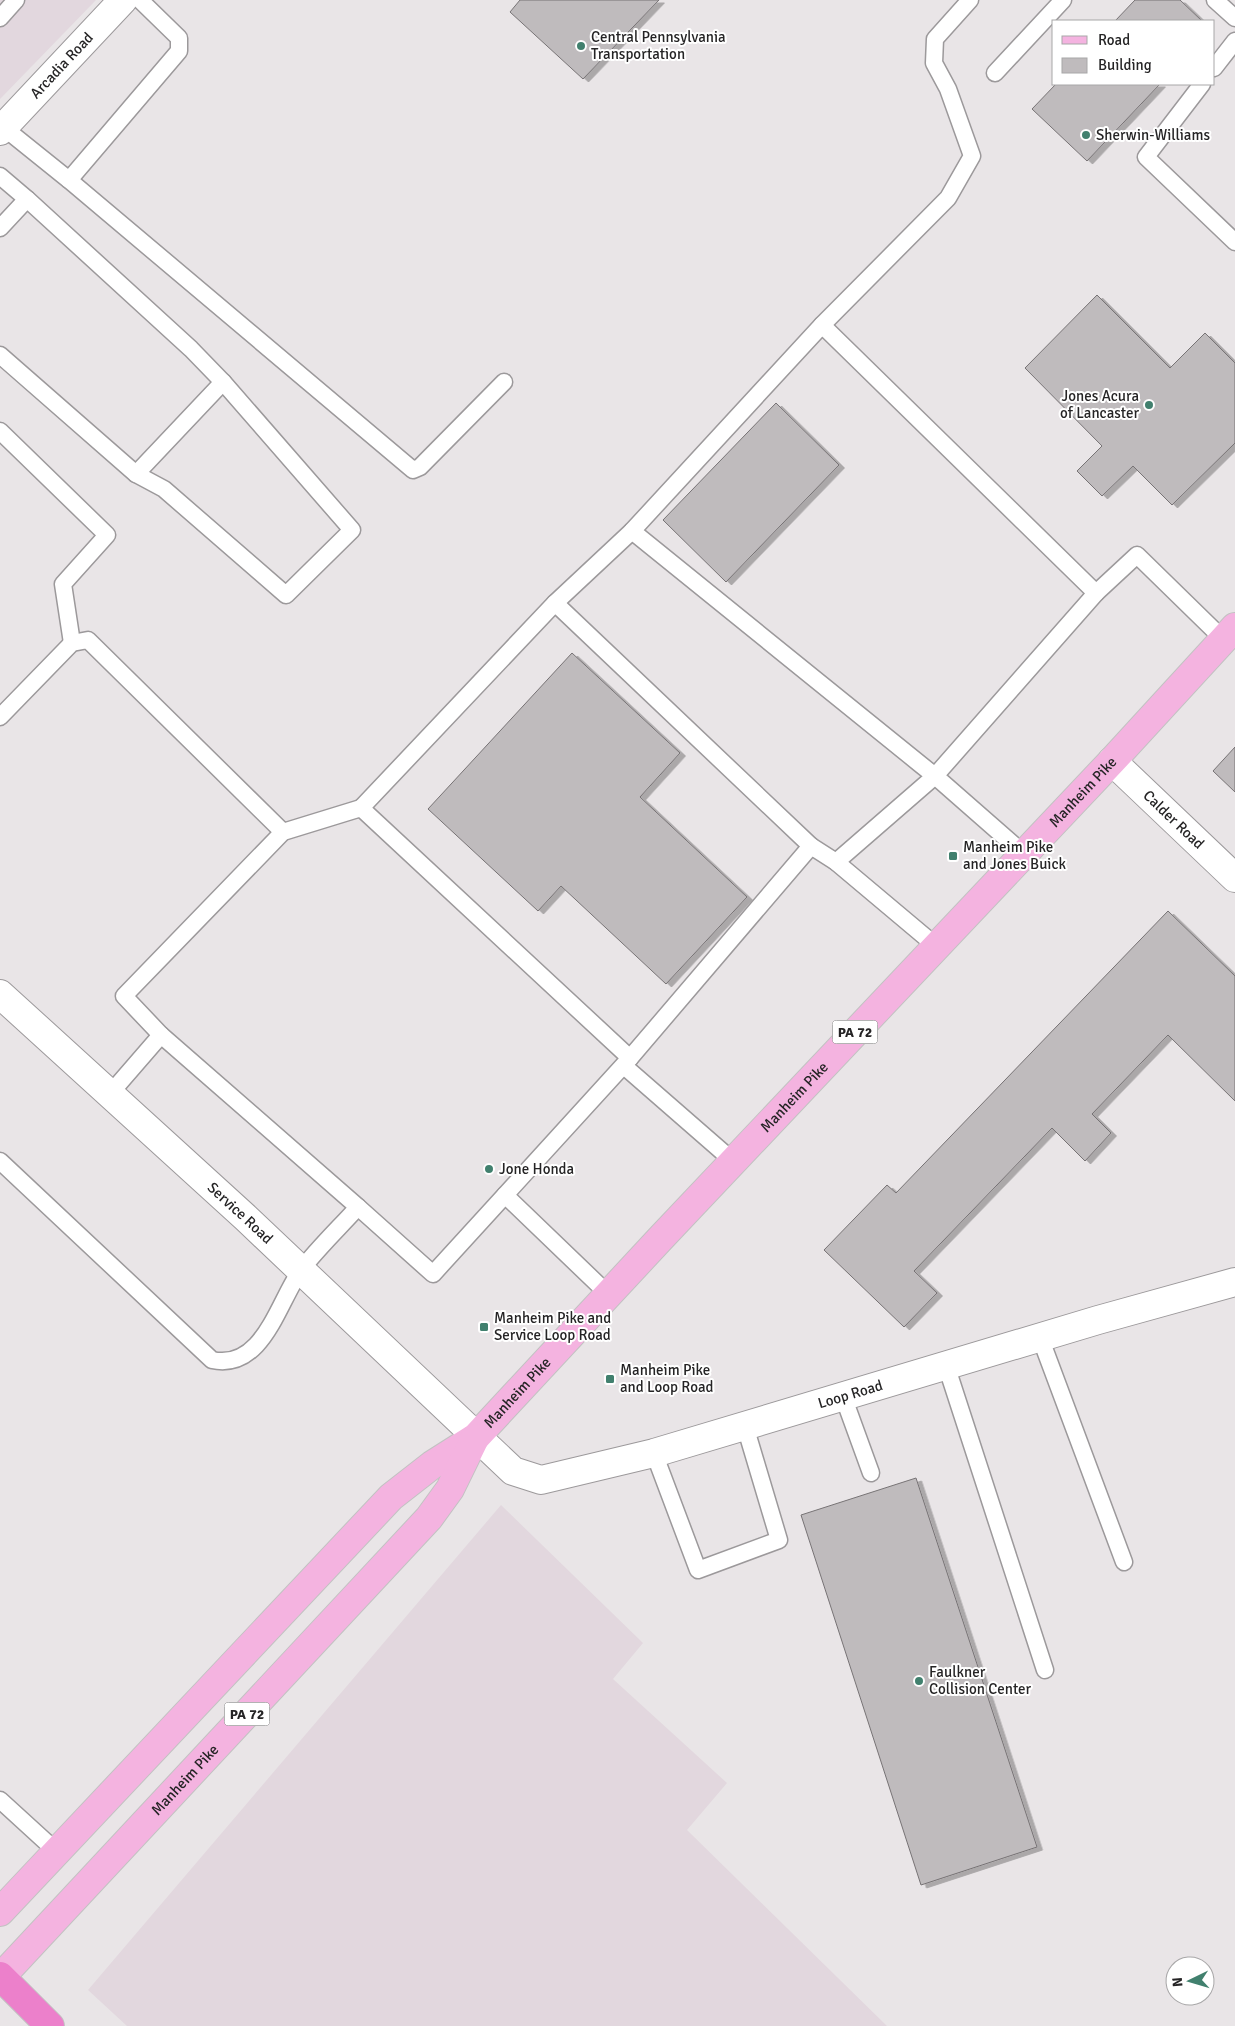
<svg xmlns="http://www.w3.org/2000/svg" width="1235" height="2026" font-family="Signika,sans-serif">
<defs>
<filter id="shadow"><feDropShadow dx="5.5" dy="3" stdDeviation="0" flood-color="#0004"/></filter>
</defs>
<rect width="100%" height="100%" fill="#e9e5e7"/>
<g fill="#e2d7de">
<polygon points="0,0 96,0 0,99"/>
<polygon points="501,1505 643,1643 613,1679 727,1783 687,1830 887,2026 127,2026 88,1990"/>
</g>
<g fill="#bfbbbd" stroke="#777375" filter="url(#shadow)">
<polygon points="520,0 659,0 583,79 510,12"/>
<polygon points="1135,0 1180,0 1202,21 1115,21"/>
<polygon points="1056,84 1160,84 1087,161 1032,109"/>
<polygon points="1097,295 1170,368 1205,333 1235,363 1235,443 1172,505 1133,466 1102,496 1077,471 1102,446 1025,368"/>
<polygon points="776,403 839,465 726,582 663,520"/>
<polygon points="572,653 680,753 640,797 747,897 666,984 561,886 538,911 428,809"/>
<polygon points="1235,747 1235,792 1213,771"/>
<polygon points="1168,911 1235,976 1235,1101 1168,1035 1092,1114 1111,1133 1085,1161 1052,1128 914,1271 937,1293 904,1327 824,1250 887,1185 896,1193"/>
<polygon points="916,1478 1037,1847 921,1885 801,1515"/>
</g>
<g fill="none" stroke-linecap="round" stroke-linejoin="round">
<g stroke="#9c999b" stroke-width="19">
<g id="service">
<polyline points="1215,0 1235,18"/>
<polyline points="0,18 16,0"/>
<polyline points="1214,68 1235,41"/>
<polyline points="995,73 1063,0"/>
<polyline points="1202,84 1146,157 1235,242"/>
<polyline points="3,127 69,180 413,470 420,467 504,382"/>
<polyline points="0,176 27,199 191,349 223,382 352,530 286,595 164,489 136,474 0,355"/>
<polyline points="69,180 179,51 179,38 140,0"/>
<polyline points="0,228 27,199"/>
<polyline points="822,325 948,198 972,156 948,89 934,63 935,39 970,0"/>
<polyline points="0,431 107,535 63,584 72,643"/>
<polyline points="136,474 223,382"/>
<polyline points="1096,593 1137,555 1223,639"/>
<polyline points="555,603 632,531"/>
<polyline points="0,717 72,643 88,640 283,832"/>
<polyline points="361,808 555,603 811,846"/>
<polyline points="836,862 935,776 1096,593 822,325 632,531 920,764 935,776 1024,854"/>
<polyline points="161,1035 124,996 283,832 361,808 630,1058 433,1274 358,1207"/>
<polyline points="630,1058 811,846 836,862 936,946"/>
<polyline points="624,1066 733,1161"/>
<path d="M0,1161l212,199c51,11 66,-58 89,-90 17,-22 38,-42 57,-63l-197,-172 -52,60"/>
<polyline points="505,1195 608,1294"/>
<polyline points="1040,1337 1124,1562"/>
<polyline points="946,1365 1045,1670"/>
<polyline points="843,1396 871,1473"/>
<polyline points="654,1453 698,1570 779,1540 745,1426"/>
<polyline points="0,1800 57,1852"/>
</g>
</g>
<g stroke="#9c999b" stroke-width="30">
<g id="minor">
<path id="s1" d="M0,131l123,-131"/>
<path id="s2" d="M1112,761l123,117"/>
<path id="s3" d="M0,994l246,224 267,253 28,9 113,-27 444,-133 137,-38"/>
</g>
</g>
<g stroke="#c2c2c2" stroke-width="30">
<g id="primary">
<path id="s4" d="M0,1912l391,-415 41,-32 44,-28 183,-197 453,-479 123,-134"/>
<path id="s5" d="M0,1978l429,-460 21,-29 25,-51"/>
</g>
</g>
<g stroke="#c2c2c2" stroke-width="30">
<polyline id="motorway" points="0,1976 50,2026"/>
</g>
<use href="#service" stroke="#fff" stroke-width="16"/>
<use href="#minor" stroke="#fff" stroke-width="28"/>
<use href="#primary" stroke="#f4b3e0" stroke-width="28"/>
<use href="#motorway" stroke="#ec80cb" stroke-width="28"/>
</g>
<g fill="#41806e" stroke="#fff" stroke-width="2">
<circle cx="581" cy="46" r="5"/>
<circle cx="1086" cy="135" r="5"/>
<circle cx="1149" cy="405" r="5"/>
<rect x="948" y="851" width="10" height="10" rx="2.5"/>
<circle cx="489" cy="1169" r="5"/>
<rect x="479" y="1322" width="10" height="10" rx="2.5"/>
<rect x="605" y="1374" width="10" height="10" rx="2.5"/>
<circle cx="919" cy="1681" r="5"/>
</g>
<g text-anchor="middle" stroke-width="4" stroke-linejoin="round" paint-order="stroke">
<g fill="#fff" stroke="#666" stroke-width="1">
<rect x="832.5" y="1020.5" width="45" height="23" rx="4"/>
<rect x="224.5" y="1702.5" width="45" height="23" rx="4"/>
</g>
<g font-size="14" font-weight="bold" fill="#252425">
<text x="855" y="1037">PA 72</text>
<text x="247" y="1719">PA 72</text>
</g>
<g font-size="15" fill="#252425" stroke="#fff" text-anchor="start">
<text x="591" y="42">Central Pennsylvania<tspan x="591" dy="17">Transportation</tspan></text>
<text x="1096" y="140">Sherwin-Williams</text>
<text x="1139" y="401" text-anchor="end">Jones Acura<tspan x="1139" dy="17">of Lancaster</tspan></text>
<text x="963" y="852">Manheim Pike<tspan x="963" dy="17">and Jones Buick</tspan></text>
<text x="499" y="1174">Jone Honda</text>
<text x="494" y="1323">Manheim Pike and<tspan x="494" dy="17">Service Loop Road</tspan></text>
<text x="620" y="1375">Manheim Pike<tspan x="620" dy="17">and Loop Road</tspan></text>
<text x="929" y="1677">Faulkner<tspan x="929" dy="17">Collision Center</tspan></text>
</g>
<g font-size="15" fill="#252425" stroke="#fff">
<text dy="5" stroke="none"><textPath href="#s1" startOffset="90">Arcadia Road</textPath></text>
<text dy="5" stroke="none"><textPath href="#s4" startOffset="1560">Manheim Pike</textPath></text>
<text dy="5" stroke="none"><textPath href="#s2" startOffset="85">Calder Road</textPath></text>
<text dy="5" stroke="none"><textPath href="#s4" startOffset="1140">Manheim Pike</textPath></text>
<text dy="5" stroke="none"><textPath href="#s3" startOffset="325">Service Road</textPath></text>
<text dy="5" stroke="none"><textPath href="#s4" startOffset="735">Manheim Pike</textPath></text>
<text dy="5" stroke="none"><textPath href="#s3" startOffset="1051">Loop Road</textPath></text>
<text dy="5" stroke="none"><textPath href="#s5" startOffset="271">Manheim Pike</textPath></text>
</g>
</g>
<rect x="1052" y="20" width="162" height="65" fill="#ffffff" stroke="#a8a7a8"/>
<rect x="1062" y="36" width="25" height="8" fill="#f4b3e0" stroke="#a8a7a8"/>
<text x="1098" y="45" font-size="15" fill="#252425">Road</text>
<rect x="1062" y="58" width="25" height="15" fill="#bfbbbd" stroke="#a8a7a8"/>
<text x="1098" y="70" font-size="15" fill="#252425">Building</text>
<g transform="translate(1190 1981) rotate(265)"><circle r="24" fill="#ffffff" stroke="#a8a7a8"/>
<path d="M0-4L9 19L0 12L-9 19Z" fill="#41806e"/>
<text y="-8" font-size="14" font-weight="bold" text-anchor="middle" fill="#252425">N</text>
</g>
</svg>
